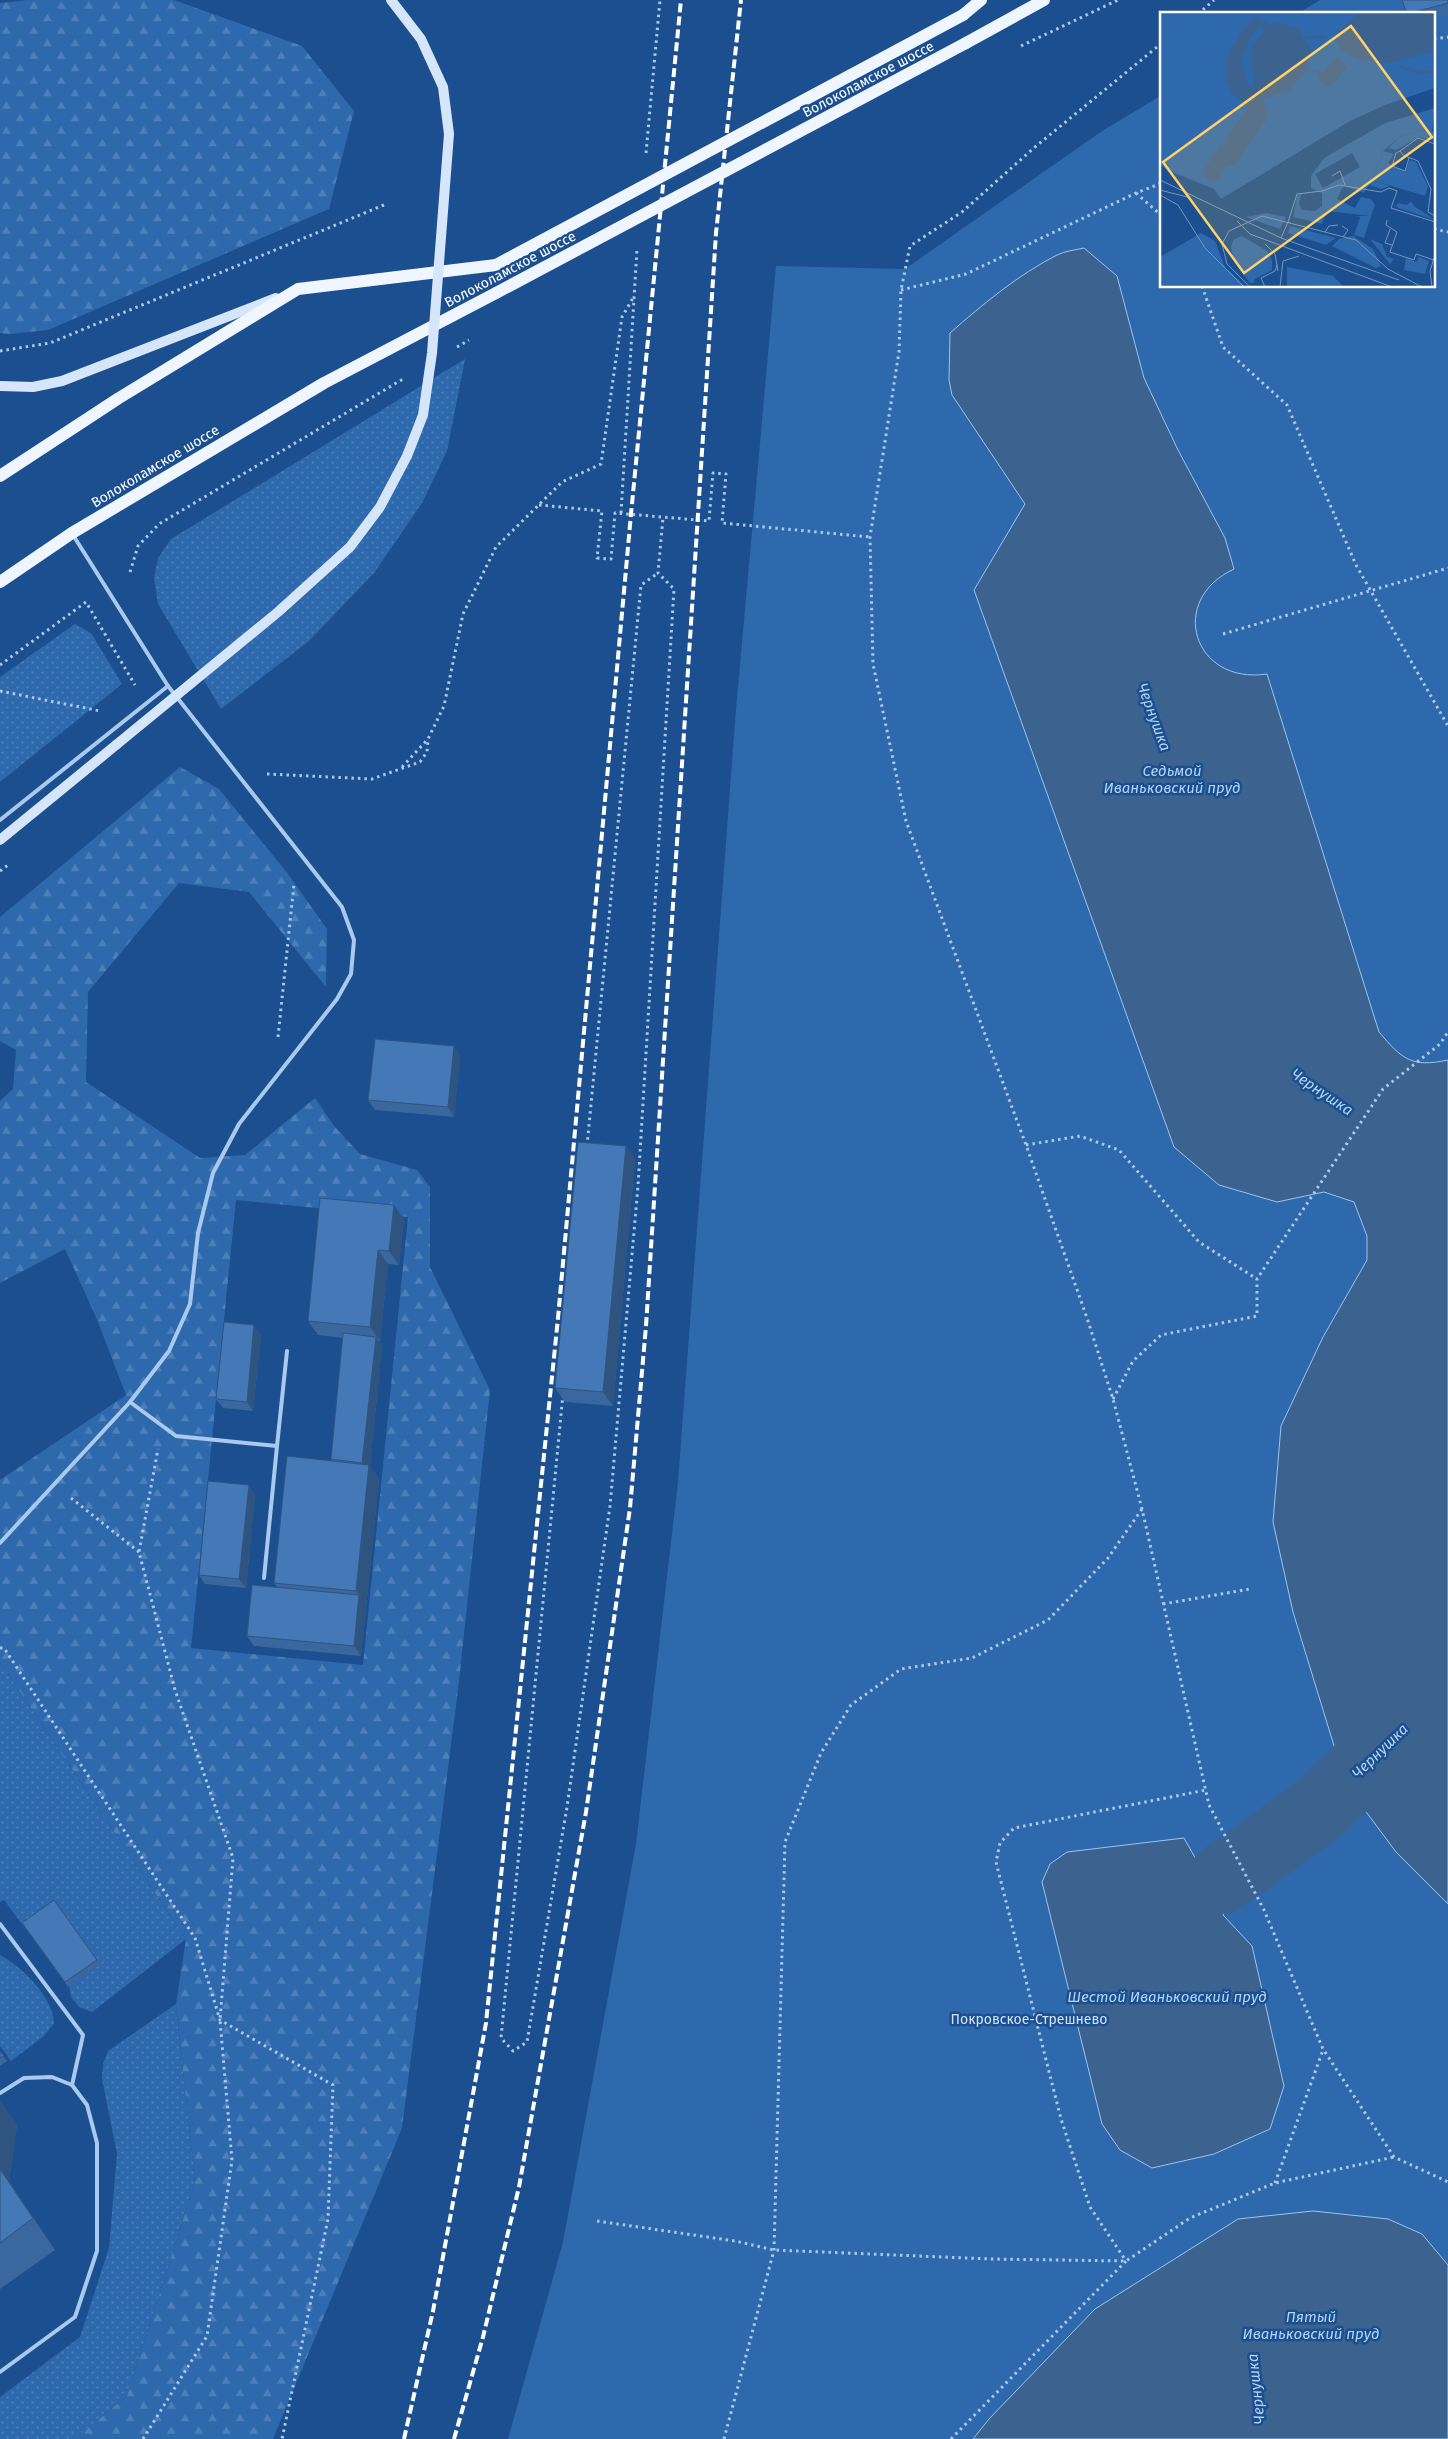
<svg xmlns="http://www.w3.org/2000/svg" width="1448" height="2439" font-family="'Fira Sans',sans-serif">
<defs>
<pattern id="grass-dots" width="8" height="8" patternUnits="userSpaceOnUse" patternTransform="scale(1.25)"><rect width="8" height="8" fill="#2e69ad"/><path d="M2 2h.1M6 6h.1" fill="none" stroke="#4d80b9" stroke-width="1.8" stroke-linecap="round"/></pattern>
<pattern id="forest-firs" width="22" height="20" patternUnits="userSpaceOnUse" patternTransform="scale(1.25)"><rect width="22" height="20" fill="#2e69ad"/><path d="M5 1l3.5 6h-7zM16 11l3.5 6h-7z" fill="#4d80b9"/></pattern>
</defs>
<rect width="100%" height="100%" fill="#1b4f8f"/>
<g fill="url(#grass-dots)">
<polygon points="465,359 447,451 422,503 374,573 309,641 221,709 158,604 154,578 158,558 171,539"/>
<polygon points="75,624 91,633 122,684 0,782 0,677"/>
<polygon points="0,1662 186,1939 92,2012 79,2007 71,1997 57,1905 25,1928 4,1900 0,1902"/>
<path d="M0,1955c22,12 53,42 54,68l-10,13 -33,25 -11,-15z"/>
<polygon points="176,2004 195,2182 127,2396 75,2439 0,2439 0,2397 80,2337 109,2248 117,2154 102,2079 103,2064 108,2051"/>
</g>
<g fill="url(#forest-firs)" fill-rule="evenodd">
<polygon points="29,0 174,0 302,46 354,111 329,209 48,330 9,334 0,333 0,3"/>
<path d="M180,767l39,22 69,85 39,55 -1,58 -77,-95 -70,-9 -91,109 -2,90 114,76 45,-3 70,-57 19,28 26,28 57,16 13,17v80l60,123 -32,300 -56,438 -129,311h-198l52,-43 68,-214 -19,-178 10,-65 -186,-277v-182l126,-85 -30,-78 -31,-68 -65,34v-182l13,-12 3,-39 -16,-9v-124zM236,1200l172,17 -45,448 -172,-17z"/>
</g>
<polygon fill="#2e69ad" points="1320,0 1448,0 1448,2439 508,2439 563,2242 636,1844 678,1482 736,709 776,266 905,269 1102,131 1162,95 1162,286 1434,286 1434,14 1297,14"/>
<g fill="#3c6290" stroke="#9cc4f0">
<path d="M1084,248l33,28 27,102 34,72 47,88 9,31c-67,31 -41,116 33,105l112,358c23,27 32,36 69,28v844l-52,-52 -35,-47 -43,5 21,-48 -46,-150 -20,-90 8,-96 42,-89 44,-77v-24l-13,-34 -30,-10 -47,10 -58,-17 -45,-38 -200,-557 51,-86 -73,-109 -3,-15 1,-47c33,-29 68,-58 107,-78 8,-4 18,-5 27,-7z"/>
<polygon points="1300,1823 1285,1845 1229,1897 1223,1915 1252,1946 1284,2086 1270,2129 1214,2154 1152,2168 1120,2150 1102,2124 1042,1882 1050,1864 1067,1852 1184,1838 1198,1863 1219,1865 1275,1829"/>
<polygon points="1313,2211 1388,2219 1422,2234 1448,2265 1448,2439 973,2439 989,2419 1095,2309 1238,2219"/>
</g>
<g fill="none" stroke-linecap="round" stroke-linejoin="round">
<polyline stroke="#3c6290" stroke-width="70" points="1222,1879 1318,1810 1389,1742"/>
<g stroke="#a9c9ee" stroke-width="3" stroke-dasharray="2.5 4" stroke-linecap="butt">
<polyline points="1198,14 1214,0"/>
<polyline points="1434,39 1448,37"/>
<polyline points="1162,43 1035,147 962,212 910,246 901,290 899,352 870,537 873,664 906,821 1026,1145 1087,1318 1113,1399 1142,1509 1209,1805 1264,1910 1323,2049 1394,2157 1448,2182"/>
<polyline points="1021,46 1118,0"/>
<polyline points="646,153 660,0"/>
<polyline points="1136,193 1162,216"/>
<polyline points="1434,229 1448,232"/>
<polyline points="1202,286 1223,347 1287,405 1356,565 1448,726"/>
<polyline points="901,290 966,274 1136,193 1162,183"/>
<polyline points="457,347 469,340"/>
<polyline points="0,351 50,343 384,205"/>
<polyline points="539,505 602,511 597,558 611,559 615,513 709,521 713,473 726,474 722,523 870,537"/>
<polyline points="621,513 637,249"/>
<polyline points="130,572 138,546 159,524 403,379"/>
<polyline points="1223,634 1448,568"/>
<polyline points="0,665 86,602 135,685"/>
<polyline points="0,691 100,711"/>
<polyline points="402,767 428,739 444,706 463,614 496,547 562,482 601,464 622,317 633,298"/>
<polyline points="267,774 372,779 420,762 427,752 428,740"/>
<polyline points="0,871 8,865"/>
<polyline points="278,1037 294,884"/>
<polyline points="1026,1145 1080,1136 1119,1150 1199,1242 1257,1279"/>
<polyline points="587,1146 641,585 658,573"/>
<polyline points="563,1394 501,2038 513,2051 527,2042 567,1807 610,1506 638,1186 674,589 658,573 663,517"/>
<polyline points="1113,1399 1133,1361 1161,1335 1257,1316 1257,1279 1383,1089 1440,1044 1448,1032"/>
<polyline points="71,1498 139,1552"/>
<polyline points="1163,1604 1250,1589"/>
<polyline points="0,1648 4,1648 195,1938 220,2020 333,2085 328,2219 282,2439"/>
<polyline points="1275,2183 1323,2050"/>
<polyline points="597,2221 735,2241 774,2250 991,2259 1126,2261 1190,2218 1275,2183 1394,2157"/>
<polyline points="143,2439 207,2336 232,2160 220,2020 233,1858 175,1690 139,1552 158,1449"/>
<polyline points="724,2439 774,2250 785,1842 821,1753 851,1705 901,1669 972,1658 1048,1620 1108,1558 1142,1509"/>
<polyline points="951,2439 1126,2261 1090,2207 1061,2119 996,1862 1000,1843 1014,1828 1206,1790"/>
</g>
<g stroke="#a9c9ee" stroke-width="4">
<polyline points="0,820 168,686 73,535"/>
<polyline points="130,1402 176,1436 277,1446 287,1351"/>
<polyline points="0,1543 130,1402 169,1351 190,1304 198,1233 213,1173 239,1124 337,999 351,974 354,940 342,907 168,686"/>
<polyline points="264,1578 277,1446"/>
<polyline points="0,1924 83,2035 72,2085"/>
<polyline points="0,2093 24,2078 52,2077 72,2085 87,2105 97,2143 97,2251 75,2317 0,2372"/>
</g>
<g stroke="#d6e6fa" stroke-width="10">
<polyline points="0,386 33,387 62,381 276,298"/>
<polyline points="0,840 116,745"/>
</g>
<g stroke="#f0f6ff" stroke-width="12">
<polyline points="963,15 981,0"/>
<polyline points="966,43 1044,0"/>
<polyline points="0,476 119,398 298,289 496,265"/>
<polyline points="0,582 72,533 324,383 496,293"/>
</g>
<g stroke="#fff" stroke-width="4" stroke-dasharray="9 4" stroke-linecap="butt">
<polyline points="404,2439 433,2311 486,2023 558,1318 631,514 681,0"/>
<polyline points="454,2439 483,2337 519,2187 586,1812 630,1508 646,1326 716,233 741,0"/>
</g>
<polyline stroke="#d6e6fa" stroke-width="10" points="116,745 278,612 350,547 380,507 407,456 423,415 432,353 449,134 443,87 421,39 391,0"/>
<g stroke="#f0f6ff" stroke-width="12">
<polyline points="496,265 963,15"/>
<polyline points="496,293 966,43"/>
</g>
</g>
<g fill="#3a679d">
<polygon points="1448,0 1448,15 1434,18 1434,14 1407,14"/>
<polygon points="460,1056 454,1117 375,1110 368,1100"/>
<polygon points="626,1146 635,1160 613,1406 565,1402 555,1388"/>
<polygon points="394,1205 404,1219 399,1265 388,1264 380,1341 378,1341 382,1346 370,1466 379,1479 361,1656 254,1646 247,1636 277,1587 274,1583 332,1461 331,1459 343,1338 318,1335 308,1321"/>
<polygon points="261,1335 253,1411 223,1408 216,1399"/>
<polygon points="255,1494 246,1588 205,1584 199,1575"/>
<polygon points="54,1900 101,1964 68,1987 22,1923"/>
<polygon points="0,2051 7,2061 0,2066"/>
<polygon points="0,2101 17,2125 9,2181 55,2250 0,2289"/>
</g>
<g fill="#305480">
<polygon points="454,1046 460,1056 454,1117 448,1107"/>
<polygon points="626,1146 635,1160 613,1406 603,1392"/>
<polygon points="394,1205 404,1219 399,1265 389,1251"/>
<polygon points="378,1250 388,1264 380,1341 370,1327"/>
<polygon points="254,1325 261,1335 253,1411 247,1402"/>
<polygon points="376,1337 382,1346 370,1466 379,1479 361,1656 354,1646 359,1595 356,1591 368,1471 362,1463"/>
<polygon points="249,1485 255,1494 246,1588 239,1579"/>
<polygon points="0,2101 17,2125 9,2181 55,2250 0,2169"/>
</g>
<g fill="#4478b7" stroke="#305480">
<polygon points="1402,0 1448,0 1448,3 1407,14"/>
<polygon points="375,1039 454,1046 448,1107 368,1100"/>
<polygon points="578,1142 626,1146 603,1392 555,1388"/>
<polygon points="320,1198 394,1205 389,1251 378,1250 370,1327 308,1321"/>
<polygon points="224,1322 254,1325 247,1402 216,1399"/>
<polygon points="343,1333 376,1337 362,1463 331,1459"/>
<polygon points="287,1456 369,1465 356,1591 274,1583"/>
<polygon points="208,1481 249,1485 239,1579 199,1575"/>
<polygon points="252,1585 359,1595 354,1646 247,1636"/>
<polygon points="54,1900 97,1960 65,1982 22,1923"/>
<polygon points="0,2051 4,2056 0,2058"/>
<polygon points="0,2169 33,2218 0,2243"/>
</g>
<g text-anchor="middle" stroke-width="5" stroke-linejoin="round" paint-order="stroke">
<g font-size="14" fill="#fff" stroke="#1b4f8f">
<text transform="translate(868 79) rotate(-28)" y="5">Волоколамское шоссе</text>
<text transform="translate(510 269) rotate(-28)" y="5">Волоколамское шоссе</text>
<text transform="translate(155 466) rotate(-31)" y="5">Волоколамское шоссе</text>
</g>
<g font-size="14" fill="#cfe3fa" stroke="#1b4f8f">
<text x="1029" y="2024">Покровское-Стрешнево</text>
</g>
<g font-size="15" font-style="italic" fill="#b5d3f5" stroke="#1b4f8f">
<text transform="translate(1154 717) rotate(70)" y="5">Чернушка</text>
<text x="1172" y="776">Седьмой<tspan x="1172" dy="17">Иваньковский пруд</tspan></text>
<text transform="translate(1322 1092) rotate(34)" y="5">Чернушка</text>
<text transform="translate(1380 1751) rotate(-44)" y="5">Чернушка</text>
<text x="1167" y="2002">Шестой Иваньковский пруд</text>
<text x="1311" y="2322">Пятый<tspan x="1311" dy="17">Иваньковский пруд</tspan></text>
<text transform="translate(1256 2389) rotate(-96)" y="5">Чернушка</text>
</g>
</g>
<g transform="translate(1160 12)">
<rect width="275" height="275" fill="#1b4f8f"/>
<path d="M261,118l14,2v9l-16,-4 -23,13 -8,-2 13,-12zM223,139l11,3 -6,9 17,9 5,-12 6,2 12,24 -3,10 -53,-16zM107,201l19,4 -6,12 -34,-12zM196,204h15l-7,22 -10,-3 6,-18zM130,214l46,12 -10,7 -38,-12zM193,224l20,13 8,17 -5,2 -44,-22 7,-7z" fill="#2e69ad"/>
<path d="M275,96l-3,24 -11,-2 -20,6 -18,15 -11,29 18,6 -9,3 -12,-4 -5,8 -20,-7 -4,6 -3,7 18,9 6,-11 10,2 4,6 -4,11 -44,-5 -5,13 -29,-7 4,-21 5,-3 -3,11 3,6 13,1 7,-5v-13l-11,-5v-12l13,-18 61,-35zM192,141l8,14 -37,21 -8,-14zM251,189l3,5 21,14 -39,-13 2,-4 9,2zM41,221l14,8 10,26 21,20h-86v-30zM82,224l25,15 5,9v10l-17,9 -1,4h-4l-15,-20 -4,-16 2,-7zM210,227l12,5 5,13 7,2 -4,5zM259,245l10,4 -4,13 -21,-4 2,-12 10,4zM127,255l46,9 11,11h-57z" fill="#2e69ad" fill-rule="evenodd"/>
<path d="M0,0h275v76l-50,17 -35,16 -129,78 -7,-10 -47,-19 -7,-6z" fill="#2e69ad"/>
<path d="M200,0h75v39l-45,12 -29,-3 -15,-6 -9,-11 1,-10zM94,5l17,8 6,-3 22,7 12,21 -4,18 3,3 -5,1 -15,18 -27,9 4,20 -32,46 -9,1 -6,13 -8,2 -9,-5v-4l16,-25 7,-1 -1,-8 22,-28 -1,-6 -12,-8 -8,-14v-19l4,-14zM100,14l5,5 -12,13 -3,13 4,23 -1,5 -5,1 -6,-27 8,-21zM177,45l10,10 -18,21 -10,-8v-5l-7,-4 11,1z" fill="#3c6290" fill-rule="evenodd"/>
<path fill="none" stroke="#3c6290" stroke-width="2.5" d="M144,26l21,-1M239,55l23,6 13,-2"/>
<path fill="none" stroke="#7695bc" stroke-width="1" d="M275,132l-17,-6 -18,13 3,4 15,6 13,28 -3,23 7,4M240,139l-4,2 -4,13 13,5 4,-13M172,164l8,-5 5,14M0,168l121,58 118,42M0,178l27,7M0,183l18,10 27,43 39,39M227,208l-1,5 11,7 -7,20 24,8 2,-6 18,6M77,209l13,13 142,53M128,210l9,-28 25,-3 17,-6 42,7 8,-4 8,3 -6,17 44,14M182,214l6,4 -5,7M230,217l-5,14 7,2M165,220l4,-6 9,-1M121,226l7,-16 3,1M105,232l10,10 3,17M90,275l-23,-23 -5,-20 7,-13 33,-15 94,24 32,29 34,18M105,275l-4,-9 14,-7 2,-6M120,275l3,-26 16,-5M272,275l-2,-16 4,-13"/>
<path fill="#ffd166" fill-opacity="0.15" stroke="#ffd166" stroke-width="2.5" d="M191,14l81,111 -188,136 -81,-111z"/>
<rect width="275" height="275" fill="none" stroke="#fff" stroke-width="2.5"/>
</g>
</svg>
